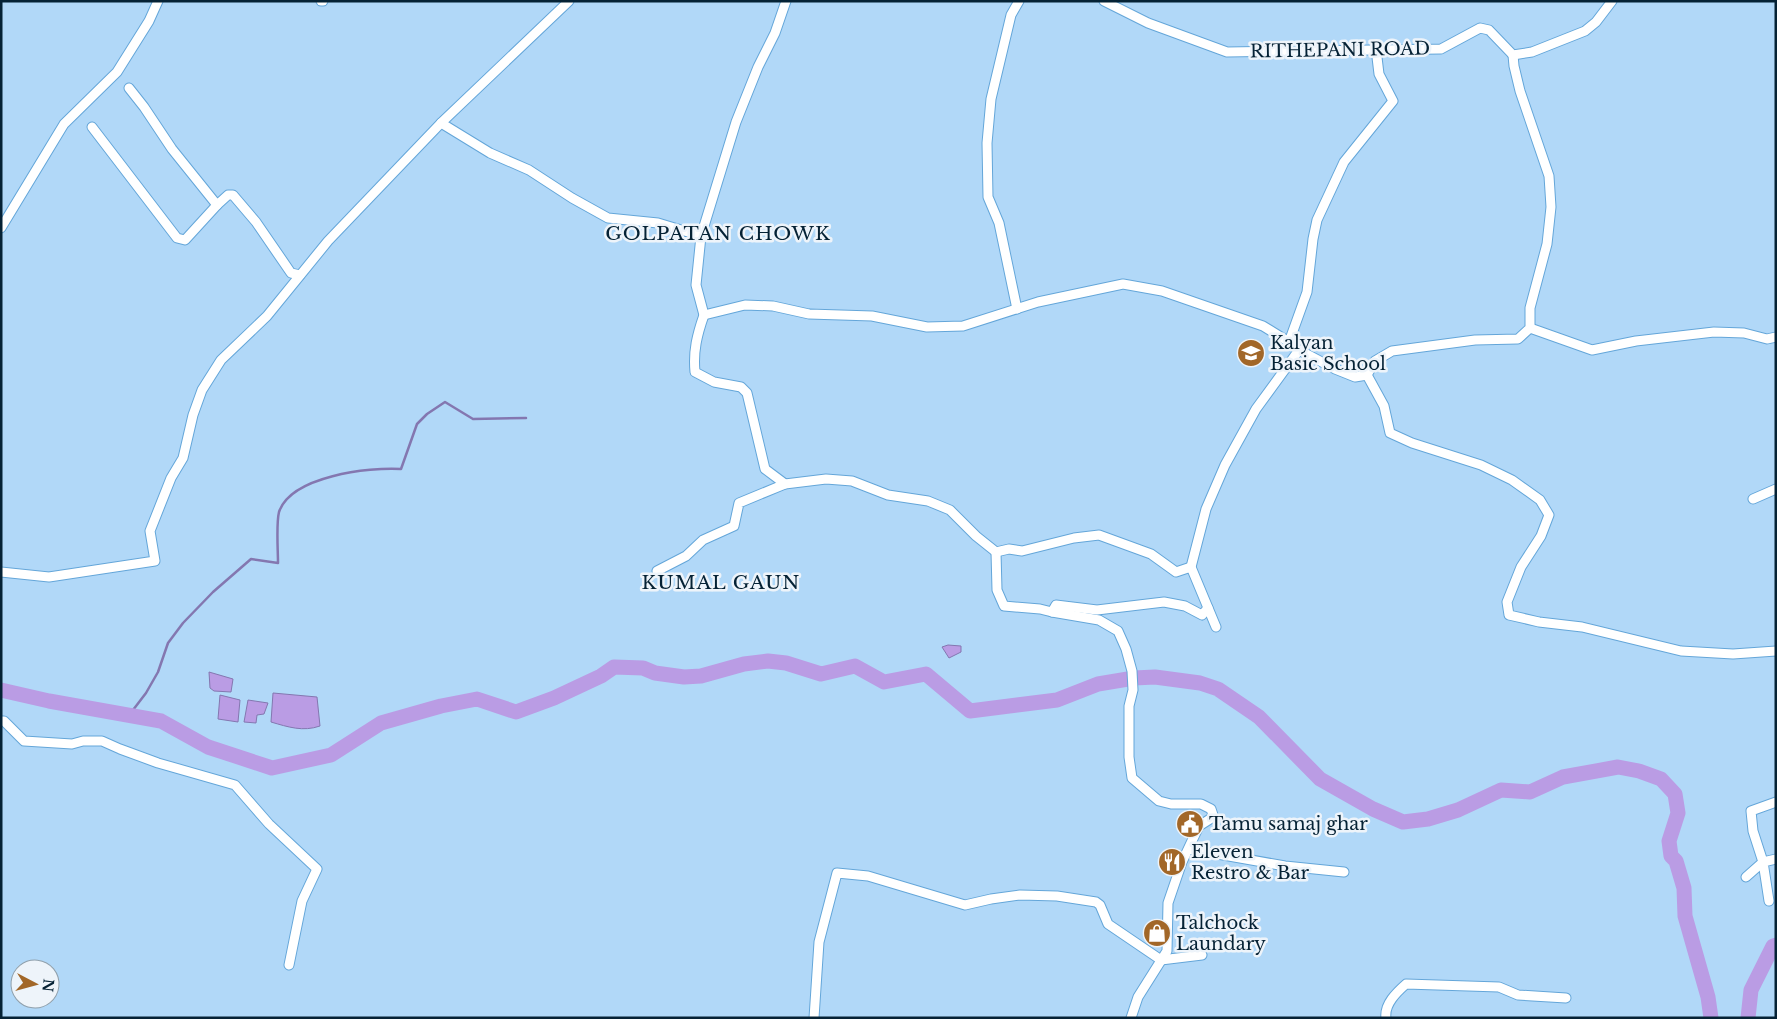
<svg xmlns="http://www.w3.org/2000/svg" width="1777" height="1019" font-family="'Libre Baskerville',serif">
<rect width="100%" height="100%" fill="#b1d8f8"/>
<g fill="#ba9ce4" stroke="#8477b0">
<polygon points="948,645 961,646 961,652 949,658 942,647"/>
<polygon points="209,672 233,679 231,692 214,691 210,688"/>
<path d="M273,693l44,4 3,29c-17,6 -32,1 -49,-4z"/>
<polygon points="220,695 240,700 238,722 218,719"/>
<polygon points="248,700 268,703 264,714 257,715 256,723 244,722"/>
</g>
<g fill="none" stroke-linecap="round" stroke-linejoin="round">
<path stroke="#8477b0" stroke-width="2.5" d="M110,712l23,-2 13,-17 12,-21 10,-29 15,-20 30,-31 38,-33 27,4c0,-13 -2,-39 1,-51 12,-36 90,-45 122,-43l16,-45 10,-10 18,-12 28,17 53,-1"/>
<g stroke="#ba9ce4" stroke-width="15">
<polyline points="1,690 49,701 161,721 208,747 272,768 331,755 381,723 441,706 477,699 516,712 554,698 601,676 614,667 643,668 655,673 684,677 701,676 744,664 768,661 786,663 821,674 855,666 884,682 926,674 970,711 1057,700 1098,684 1134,678 1155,677 1200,683 1218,689 1259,717 1320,779 1373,809 1403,822 1428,819 1458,810 1501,790 1530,792 1563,777 1618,767 1639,771 1661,779 1675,794 1678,813 1669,841 1671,856 1676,861 1684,888 1685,916 1708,997 1711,1018"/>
<polyline points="1748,1018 1751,990 1773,946 1776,945"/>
</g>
<g stroke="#64a6d9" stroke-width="11">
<g id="street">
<polyline points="321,1 323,1"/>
<polyline points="786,1 775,33 758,67 736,122 701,236 696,285 704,315 745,305 773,306 809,314 872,316 927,327 963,326 1038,302 1123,284 1162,291 1263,326 1289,342 1307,292 1313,239 1317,220 1344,162 1393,101 1379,74 1376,49"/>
<polyline points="1104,1 1148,23 1227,52 1441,49 1480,28 1489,30 1513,55 1532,52 1585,31 1596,22 1612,1"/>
<polyline points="129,88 144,107 172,149 217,205 228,195 233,195 256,222 291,273 300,275"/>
<polyline points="441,123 490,153 529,170 572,198 608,218 658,223 701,236"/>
<polyline points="92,127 177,238 185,240 217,205"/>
<polyline points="1,228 64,124 117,72 149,21 158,1"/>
<polyline points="1017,309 999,223 988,197 987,143 991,99 1011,15 1019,1"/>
<path d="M704,315c-7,20 -11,36 -9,57l19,10 27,5 6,6 18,76 20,15"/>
<polyline points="1530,328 1592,350 1636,341 1714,332 1744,333 1767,339 1776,337"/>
<polyline points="1299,350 1335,369 1355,377 1367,375 1375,361 1392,351 1475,340 1518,339 1530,328 1530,308 1547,244 1551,207 1549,176 1520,91 1514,66 1513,55"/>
<polyline points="1367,375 1384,406 1390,433 1412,443 1481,465 1512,480 1540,500 1549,515 1541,536 1521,567 1507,602 1509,615 1539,622 1582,627 1681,651 1733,654 1776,651"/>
<polyline points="1753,499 1776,489"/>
<polyline points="996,552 997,590 1004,606 1040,609 1052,612 1056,605 1097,610 1164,602 1185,606 1202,615 1208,608"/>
<polyline points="1191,567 1206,509 1225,465 1256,409 1299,350 1295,347"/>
<polyline points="657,571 686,556 703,540 734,526 739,503 785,484 826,479 852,481 888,495 928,501 950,510 976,536 996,552 1009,549 1022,551 1074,538 1099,535 1151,554 1176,572 1191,567 1216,627"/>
<polyline points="1,572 49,577 155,561 150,531 171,478 183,458 193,415 202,390 221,360 267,316 328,241 441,123 569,1"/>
<polyline points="1052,612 1099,620 1118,631 1126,649 1132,671 1133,690 1129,706 1129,757 1132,778 1159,801 1171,804 1201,804 1211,809 1213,815 1210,819 1199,826 1182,862 1168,903 1167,951 1138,997 1131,1018"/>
<polyline points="1,721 4,721 24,741 72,744 83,741 102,741 120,749 158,763 235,785 269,824 317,869 302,901 289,965"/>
<polyline points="1189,849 1285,866 1344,872"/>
<polyline points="1746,877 1763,862 1753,831 1751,811 1776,802"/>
<polyline points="1769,901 1763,862 1776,859"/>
<polyline points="814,1018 819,942 837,873 868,876 965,905 991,899 1020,895 1057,896 1096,902 1100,905 1108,924 1161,960 1202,955"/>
<path d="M1386,1018c-2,-14 11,-26 20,-34l93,3 19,8 48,3"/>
</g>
</g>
<use href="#street" stroke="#fff" stroke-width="9"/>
</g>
<defs>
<g id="school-disc" transform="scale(1.4375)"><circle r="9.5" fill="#a26728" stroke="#eef4fa"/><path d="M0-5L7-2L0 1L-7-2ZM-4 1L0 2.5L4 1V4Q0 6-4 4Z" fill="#fff"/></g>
<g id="civic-disc" transform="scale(1.4375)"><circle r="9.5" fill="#a26728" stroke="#eef4fa"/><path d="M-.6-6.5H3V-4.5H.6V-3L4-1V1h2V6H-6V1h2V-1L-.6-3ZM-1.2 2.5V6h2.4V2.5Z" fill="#fff"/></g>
<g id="restaurant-disc" transform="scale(1.4375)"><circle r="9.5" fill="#a26728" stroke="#eef4fa"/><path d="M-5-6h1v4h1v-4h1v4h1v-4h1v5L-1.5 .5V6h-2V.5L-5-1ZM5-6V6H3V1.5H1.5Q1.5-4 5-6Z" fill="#fff"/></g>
<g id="shop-disc" transform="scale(1.4375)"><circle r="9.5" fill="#a26728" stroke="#eef4fa"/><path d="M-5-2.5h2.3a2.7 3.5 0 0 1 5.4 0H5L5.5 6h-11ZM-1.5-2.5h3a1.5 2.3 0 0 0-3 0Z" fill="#fff"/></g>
</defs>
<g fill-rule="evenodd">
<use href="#school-disc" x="1251" y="353"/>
<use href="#civic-disc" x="1190" y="824"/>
<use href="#restaurant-disc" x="1172" y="862"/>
<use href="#shop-disc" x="1157" y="933"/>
</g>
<g text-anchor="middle" stroke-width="5" stroke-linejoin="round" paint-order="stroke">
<g font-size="18" fill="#052235" stroke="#eef4fa">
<text transform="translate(1340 50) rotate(-1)" y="6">RITHEPANI ROAD</text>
</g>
<g font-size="18" fill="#052235" stroke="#eef4fa" text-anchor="start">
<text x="1270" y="349">Kalyan<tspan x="1270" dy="21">Basic School</tspan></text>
<text x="1209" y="830">Tamu samaj ghar</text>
<text x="1191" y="858">Eleven<tspan x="1191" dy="21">Restro &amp; Bar</tspan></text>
<text x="1176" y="929">Talchock<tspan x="1176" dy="21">Laundary</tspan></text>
</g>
<g font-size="19" letter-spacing="1" fill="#052235" stroke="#eef4fa">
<text x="718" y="240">GOLPATAN CHOWK</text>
<text x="721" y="589">KUMAL GAUN</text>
</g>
</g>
<rect width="1777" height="1019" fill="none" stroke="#052235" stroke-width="5"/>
<g transform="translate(35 984) rotate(96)"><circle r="24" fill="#eef4fa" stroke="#91a0ab"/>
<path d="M0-4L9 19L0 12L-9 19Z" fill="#a26728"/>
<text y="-8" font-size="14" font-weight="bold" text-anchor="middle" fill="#052235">N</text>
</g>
</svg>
